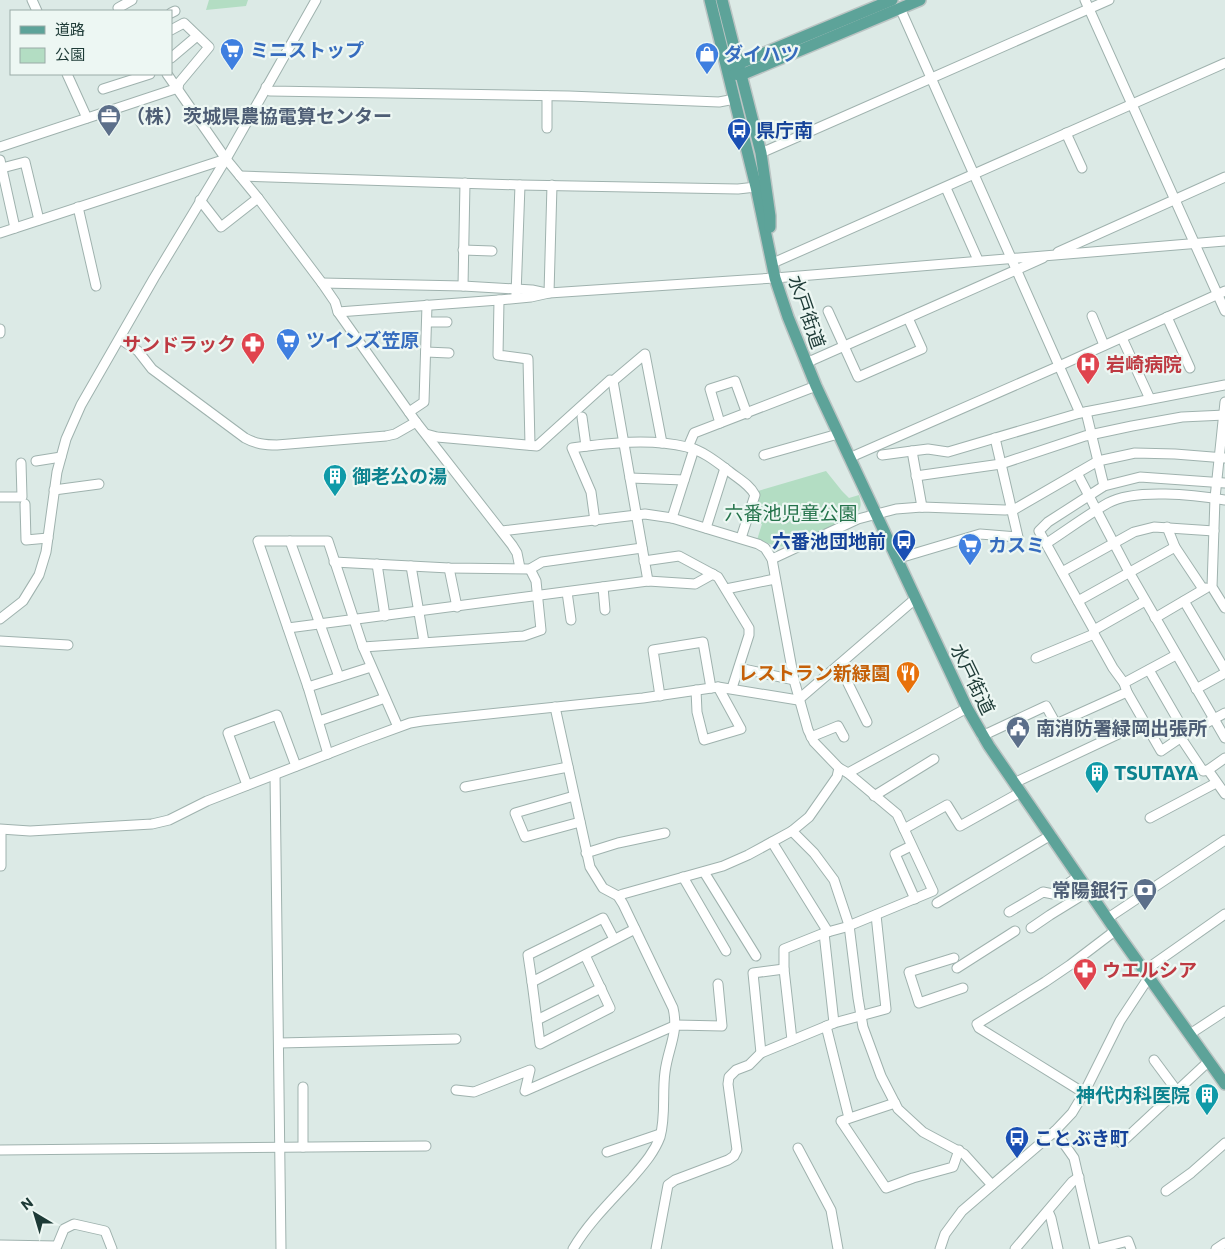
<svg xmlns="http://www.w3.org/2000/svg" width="1225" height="1249" font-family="Commissioner,'Noto Sans JP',sans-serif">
<rect width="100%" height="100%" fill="#dceae6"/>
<g fill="#b3ddc3">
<polygon points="209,0 248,0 246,6 206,10"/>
<path d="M826,471l16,20 7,7 10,-3c2,7 3,13 -2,18 -5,6 -57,30 -66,33 -11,3 -23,-3 -34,-6l5,-16 -12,-5 8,-28z"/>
</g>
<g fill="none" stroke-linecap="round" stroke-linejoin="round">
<g stroke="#9fb2ae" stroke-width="11">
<g id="minor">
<polyline points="32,0 37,11"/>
<polyline points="1085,0 1225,311"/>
<polyline points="118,8 132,0"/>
<polyline points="900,8 1080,413"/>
<polyline points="171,13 175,11"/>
<polyline points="171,58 197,36"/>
<polyline points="67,74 87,118"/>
<polyline points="167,74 226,159 258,198 322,283 335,302 338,312 416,422 512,545 517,553 520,568"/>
<polyline points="266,87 270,91 569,96 719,102 735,99"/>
<polyline points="103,89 150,74"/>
<polyline points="547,96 547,128"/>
<polyline points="1066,133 1082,168"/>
<polyline points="0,147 178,88 179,83 209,47 184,23 171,30"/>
<polyline points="761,153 1109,0"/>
<polyline points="0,160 15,228"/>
<polyline points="2,168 25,162 39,220"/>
<polyline points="240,176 520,185 738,189 756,187"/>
<polyline points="946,188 978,260"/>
<polyline points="200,200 221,227 258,198"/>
<polyline points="78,207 96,286"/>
<polyline points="0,233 226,159"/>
<polyline points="463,250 492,251"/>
<polyline points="1058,252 1225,177"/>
<polyline points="773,263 1225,63"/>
<polyline points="322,283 463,286 532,290 546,293"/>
<polyline points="463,286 465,183"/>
<polyline points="549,293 552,185"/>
<polyline points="516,295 520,185"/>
<polyline points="499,300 498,355 528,359 530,445"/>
<polyline points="828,311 858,377 922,349 908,318"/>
<polyline points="338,312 499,300 531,297 549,293 775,278 1225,241"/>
<polyline points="1092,316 1104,345"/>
<polyline points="1167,317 1190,368"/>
<polyline points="427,322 447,322"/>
<polyline points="0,329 0,333"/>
<polyline points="1122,338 1150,399"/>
<path d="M120,339l18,12 14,18 93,69c11,6 20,7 32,7l109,-9 9,-2 21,-12"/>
<polyline points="426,352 449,353"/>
<polyline points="806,363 1043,258"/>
<polyline points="613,381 648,581"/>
<polyline points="1225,402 1215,498 1212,587 1225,608"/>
<polyline points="409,412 424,402 427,305"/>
<polyline points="1086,412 1104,486"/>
<polyline points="582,417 586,446"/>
<polyline points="720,423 710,389 735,381 747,414"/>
<polyline points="426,434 437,437 537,446 610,380 613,381 645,354 662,443"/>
<polyline points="688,447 694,433 816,386"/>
<polyline points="764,455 838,434"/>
<polyline points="882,455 912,451"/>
<polyline points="849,458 1059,366 1225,291"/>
<polyline points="36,461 61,457"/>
<polyline points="1077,473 1129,572 1225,738"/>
<polyline points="916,476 1001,464 1085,436 1132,426 1182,417 1225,415"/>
<polyline points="630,478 684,480"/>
<polyline points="54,490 99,484"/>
<polyline points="0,497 22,497 21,463"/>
<polyline points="25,504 26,540 48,538"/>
<polyline points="922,507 912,451 928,449 948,452 1080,413 1225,385"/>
<polyline points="672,518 694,449"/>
<path d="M595,521l-4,-29 -19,-44c38,-5 77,-10 115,-1 15,3 31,16 43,25 9,7 20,13 25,23l-14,43"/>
<polyline points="1167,527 1175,547 1203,589"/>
<polyline points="706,528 725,468"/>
<polyline points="502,531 645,514 672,518 758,544 765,548 772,559 794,680 808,730 814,742 839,768 837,777 809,817 792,831 748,855 723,866 623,894 618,896"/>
<polyline points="290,541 339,677"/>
<path d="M1047,543c20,-13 40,-28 61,-40 27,-15 87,-8 117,-3"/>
<polyline points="772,559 858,519 896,509 922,507 1005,510 1015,509 1098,461 1135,453 1175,454 1225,458"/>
<polyline points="896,559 980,534 1018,537 995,438"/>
<polyline points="644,561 679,556 718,577 749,628 749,635 732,688"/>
<polyline points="334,562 449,568 530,569 542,562 642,548"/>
<polyline points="377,564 385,616"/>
<polyline points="411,566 424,642"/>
<polyline points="449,568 457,607"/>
<polyline points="1062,572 1134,532 1154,527 1214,531"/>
<polyline points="603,587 605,610"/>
<polyline points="726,589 775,579"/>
<polyline points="567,592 571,620"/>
<polyline points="1078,601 1175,547"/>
<polyline points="1184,601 1225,670"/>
<polyline points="1155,618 1206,588"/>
<polyline points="0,619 23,601 39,575 46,552 57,472 66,439 81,405 154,278 226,159 316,0"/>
<polyline points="288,628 648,581 695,584 713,574"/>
<polyline points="1094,630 1145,601"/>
<polyline points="0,641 68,645"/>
<polyline points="363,647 524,636 541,630 536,581 530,569"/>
<polyline points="1176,655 1124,683 1127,692 1161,751 1186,734 1225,713"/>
<polyline points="1036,658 1094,634"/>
<polyline points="839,665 867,722"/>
<polyline points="739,668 794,680"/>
<polyline points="1149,670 1186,734"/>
<polyline points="1124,683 1113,668 1094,634 1094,630 1039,531 1048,522 1104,486 1140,477 1225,483"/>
<polyline points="308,687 371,667"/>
<polyline points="1196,689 1225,673"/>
<polyline points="696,690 697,712 704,740 741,729 718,687"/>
<polyline points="660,696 653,650 703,642 711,688"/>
<path d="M555,707l35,160 13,21 15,8 5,8 50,104c6,25 -5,40 -8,64 -3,21 1,44 -5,65 -6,16 -17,28 -28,41 -20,22 -44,45 -59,71"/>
<polyline points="319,721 385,698"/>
<polyline points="982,736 1046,706 1056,724 1127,692"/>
<polyline points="811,737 838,726 844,737"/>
<polyline points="1181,738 1203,771 1208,770 1225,758"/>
<polyline points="328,754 308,687 258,541 328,541 363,647 398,727"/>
<polyline points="1208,770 1225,794"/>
<polyline points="848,773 967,708"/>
<polyline points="275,775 281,1249"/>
<polyline points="1014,783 1144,722"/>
<polyline points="247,785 228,733 277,715 296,766"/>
<polyline points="465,787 568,767"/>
<polyline points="574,796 515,813 525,837 580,822"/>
<polyline points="874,796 934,759"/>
<polyline points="1150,818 1216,783"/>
<polyline points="0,829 30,831 152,824 169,820 207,801 361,741 410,723 422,721 643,698 718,687 798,700 915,599"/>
<polyline points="904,829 947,805 960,826 1021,792"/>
<polyline points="792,831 814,853 834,880 849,925 858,998 863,1027 881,1076 898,1109 923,1132 964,1154 992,1185"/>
<polyline points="772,842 828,932"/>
<polyline points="911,846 895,854 915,899"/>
<polyline points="586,853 618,843 665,833"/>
<polyline points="1,866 1,830"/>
<polyline points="704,872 756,956"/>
<polyline points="683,877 726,951"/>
<polyline points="937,903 1051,835"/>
<polyline points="1009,912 1043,892 1053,894 1079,876"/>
<polyline points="1108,918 1225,840"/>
<polyline points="1031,928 1050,915 1089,891"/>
<polyline points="824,933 834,1023"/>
<polyline points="614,939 603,918 528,955 532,982 635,929"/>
<polyline points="954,958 909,972 919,1003 963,988"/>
<polyline points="957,968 1015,931"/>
<polyline points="1144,971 1225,914"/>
<polyline points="532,982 540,1044 610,1008 585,955"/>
<polyline points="537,1020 601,988"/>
<polyline points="826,1026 849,1118"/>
<polyline points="1190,1034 1225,1011"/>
<polyline points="792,1040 784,969 784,949 824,933 846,927 933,891 897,814 848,773 839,768"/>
<polyline points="279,1043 456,1039"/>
<polyline points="761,1053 753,973 784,969"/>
<polyline points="1154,1060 1177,1091"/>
<polyline points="303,1087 303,1147"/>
<polyline points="456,1090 474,1092 530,1070 525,1091 676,1025 722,1026 718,984"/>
<polyline points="1084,1093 979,1028 977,1024 1045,982 1070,965 1116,930"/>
<polyline points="895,1103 841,1121 886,1188 913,1178 953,1167 959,1150"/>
<polyline points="1055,1131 1074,1158 1095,1249"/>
<polyline points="1121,1143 1209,1061"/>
<polyline points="798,1148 831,1210 838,1249"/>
<polyline points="0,1150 426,1146"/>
<polyline points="607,1152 660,1134"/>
<polyline points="1166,1191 1191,1173 1225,1143"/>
<polyline points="1048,1211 1051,1218 1058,1249"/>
<polyline points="0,1245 57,1246 64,1229 74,1224 105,1231 112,1249"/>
<polyline points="656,1249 668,1185 675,1180 728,1160 734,1156 737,1150 728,1084 729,1077 736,1070 749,1065 761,1053 834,1023 886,1009 876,915"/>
<polyline points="940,1249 945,1234 962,1211 1055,1131 1072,1113 1084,1093 1120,1021 1149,977"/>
<polyline points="1015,1249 1072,1182 1079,1177"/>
<polyline points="1097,1249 1128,1241 1131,1249"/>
<polyline points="1216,1249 1225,1243"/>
</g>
</g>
<g stroke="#bbc4c3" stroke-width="14">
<g id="major">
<polyline points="710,0 756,187 775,278 788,317 816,386 967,708 989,746 1118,934 1225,1084"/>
<polyline points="722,0 761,153 770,216 770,227"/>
<polyline points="733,68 738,64 892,0"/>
<polyline points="734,74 741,75 920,0"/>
</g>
</g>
<use href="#minor" stroke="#fff" stroke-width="9"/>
<use href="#major" stroke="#5da399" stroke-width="11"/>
</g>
<defs>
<g id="supermarket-pin" transform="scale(1.25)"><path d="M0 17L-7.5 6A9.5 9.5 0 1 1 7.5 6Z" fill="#3f7fe0" stroke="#edf7f3"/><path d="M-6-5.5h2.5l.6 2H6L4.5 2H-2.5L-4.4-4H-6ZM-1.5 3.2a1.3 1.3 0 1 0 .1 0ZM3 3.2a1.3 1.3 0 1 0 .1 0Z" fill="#fff"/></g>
<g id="shop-pin" transform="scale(1.25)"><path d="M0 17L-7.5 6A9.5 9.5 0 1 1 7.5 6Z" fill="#3f7fe0" stroke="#edf7f3"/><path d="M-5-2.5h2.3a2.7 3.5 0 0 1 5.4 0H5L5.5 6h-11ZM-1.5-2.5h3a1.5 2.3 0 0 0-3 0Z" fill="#fff"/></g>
<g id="office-pin" transform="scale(1.25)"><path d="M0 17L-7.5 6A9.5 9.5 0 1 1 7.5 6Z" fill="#5c6f8a" stroke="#edf7f3"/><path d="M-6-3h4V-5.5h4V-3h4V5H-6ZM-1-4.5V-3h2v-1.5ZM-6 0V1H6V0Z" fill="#fff"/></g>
<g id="bus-pin" transform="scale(1.25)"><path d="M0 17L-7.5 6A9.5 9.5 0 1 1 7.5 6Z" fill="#1a4fb4" stroke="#edf7f3"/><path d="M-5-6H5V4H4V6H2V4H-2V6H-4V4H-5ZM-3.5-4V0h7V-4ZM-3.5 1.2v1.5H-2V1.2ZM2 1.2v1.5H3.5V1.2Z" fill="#fff"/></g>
<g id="pharmacy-pin" transform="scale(1.25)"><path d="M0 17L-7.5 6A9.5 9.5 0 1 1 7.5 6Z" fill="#e0444e" stroke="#edf7f3"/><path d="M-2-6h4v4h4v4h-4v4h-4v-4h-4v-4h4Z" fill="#fff"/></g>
<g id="hospital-pin" transform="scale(1.25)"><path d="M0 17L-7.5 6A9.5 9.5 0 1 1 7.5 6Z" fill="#e0444e" stroke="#edf7f3"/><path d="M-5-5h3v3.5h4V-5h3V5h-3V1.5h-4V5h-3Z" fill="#fff"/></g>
<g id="building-pin" transform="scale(1.25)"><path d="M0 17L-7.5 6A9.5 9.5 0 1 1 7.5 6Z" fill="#0f9aa8" stroke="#edf7f3"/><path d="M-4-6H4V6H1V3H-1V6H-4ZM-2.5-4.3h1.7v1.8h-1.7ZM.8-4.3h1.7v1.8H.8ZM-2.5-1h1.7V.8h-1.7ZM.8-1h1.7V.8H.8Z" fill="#fff"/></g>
<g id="restaurant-pin" transform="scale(1.25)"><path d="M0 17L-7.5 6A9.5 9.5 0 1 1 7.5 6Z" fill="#e8710a" stroke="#edf7f3"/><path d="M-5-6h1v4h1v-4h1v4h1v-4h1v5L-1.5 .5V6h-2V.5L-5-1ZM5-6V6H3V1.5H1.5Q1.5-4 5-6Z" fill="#fff"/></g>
<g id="civic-pin" transform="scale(1.25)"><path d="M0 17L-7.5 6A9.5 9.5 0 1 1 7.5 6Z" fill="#5c6f8a" stroke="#edf7f3"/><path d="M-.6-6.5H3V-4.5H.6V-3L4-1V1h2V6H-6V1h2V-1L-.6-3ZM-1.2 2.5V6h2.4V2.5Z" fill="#fff"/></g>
<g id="bank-pin" transform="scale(1.25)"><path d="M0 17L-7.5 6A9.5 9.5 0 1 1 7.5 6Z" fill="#5c6f8a" stroke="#edf7f3"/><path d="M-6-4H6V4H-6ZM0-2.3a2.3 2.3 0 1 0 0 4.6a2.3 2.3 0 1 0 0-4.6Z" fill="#fff"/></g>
</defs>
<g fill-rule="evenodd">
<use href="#supermarket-pin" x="232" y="50"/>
<use href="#shop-pin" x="707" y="54"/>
<use href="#office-pin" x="109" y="116"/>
<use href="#bus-pin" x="739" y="130"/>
<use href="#supermarket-pin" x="288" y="340"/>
<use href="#pharmacy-pin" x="253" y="344"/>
<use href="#hospital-pin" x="1088" y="364"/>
<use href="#building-pin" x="335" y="476"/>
<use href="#bus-pin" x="904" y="541"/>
<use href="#supermarket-pin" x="970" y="545"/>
<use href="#restaurant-pin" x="908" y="673"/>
<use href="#civic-pin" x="1018" y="728"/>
<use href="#building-pin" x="1097" y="773"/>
<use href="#bank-pin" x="1145" y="890"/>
<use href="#pharmacy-pin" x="1085" y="970"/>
<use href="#building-pin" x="1207" y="1095"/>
<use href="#bus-pin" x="1017" y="1138"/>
</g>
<g text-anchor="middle" stroke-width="4.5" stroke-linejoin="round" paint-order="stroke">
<g font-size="19" font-weight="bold" fill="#366cbe" stroke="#edf7f3" text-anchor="start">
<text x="250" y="57">ミニストップ</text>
<text x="724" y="61">ダイハツ</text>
<text x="306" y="347">ツインズ笠原</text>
<text x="988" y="552">カスミ</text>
</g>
<g font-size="19" font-weight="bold" fill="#4e5e75" stroke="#edf7f3" text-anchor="start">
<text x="126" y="123">（株）茨城県農協電算センター</text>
<text x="1036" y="735">南消防署緑岡出張所</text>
<text x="1128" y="897" text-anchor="end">常陽銀行</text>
</g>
<g font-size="19" font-weight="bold" fill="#164399" stroke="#edf7f3" text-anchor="start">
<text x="756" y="137">県庁南</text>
<text x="886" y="548" text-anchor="end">六番池団地前</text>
<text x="1034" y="1145">ことぶき町</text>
</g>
<g font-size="19" fill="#1d3a36" stroke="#edf7f3">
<text transform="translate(807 312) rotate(71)" y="7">水戸街道</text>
<text transform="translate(973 679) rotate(64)" y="7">水戸街道</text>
</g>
<g font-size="19" font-weight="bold" fill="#be3a42" stroke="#edf7f3" text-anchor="start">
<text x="236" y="351" text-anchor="end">サンドラック</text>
<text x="1106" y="371">岩崎病院</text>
<text x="1102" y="977">ウエルシア</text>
</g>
<g font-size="19" font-weight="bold" fill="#0d838f" stroke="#edf7f3" text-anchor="start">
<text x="352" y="483">御老公の湯</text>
<text x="1114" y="780">TSUTAYA</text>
<text x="1190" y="1102" text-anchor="end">神代内科医院</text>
</g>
<g font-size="19" fill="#25744c" stroke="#edf7f3">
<text x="791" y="520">六番池児童公園</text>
</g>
<g font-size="19" font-weight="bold" fill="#c56008" stroke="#edf7f3" text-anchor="end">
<text x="890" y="680">レストラン新緑園</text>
</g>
</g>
<rect x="10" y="10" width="162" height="65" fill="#edf7f3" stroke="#9aaba7"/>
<rect x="20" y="26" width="25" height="8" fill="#5da399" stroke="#9aaba7"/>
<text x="55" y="35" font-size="15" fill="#1d3a36">道路</text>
<rect x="20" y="48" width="25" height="15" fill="#b3ddc3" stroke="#9aaba7"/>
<text x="55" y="60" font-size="15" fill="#1d3a36">公園</text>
<g transform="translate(35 1214) rotate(322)" stroke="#edf7f3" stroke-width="4" paint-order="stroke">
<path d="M0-4L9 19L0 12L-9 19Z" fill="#1d3a36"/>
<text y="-8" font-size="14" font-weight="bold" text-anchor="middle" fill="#1d3a36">N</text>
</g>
</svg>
